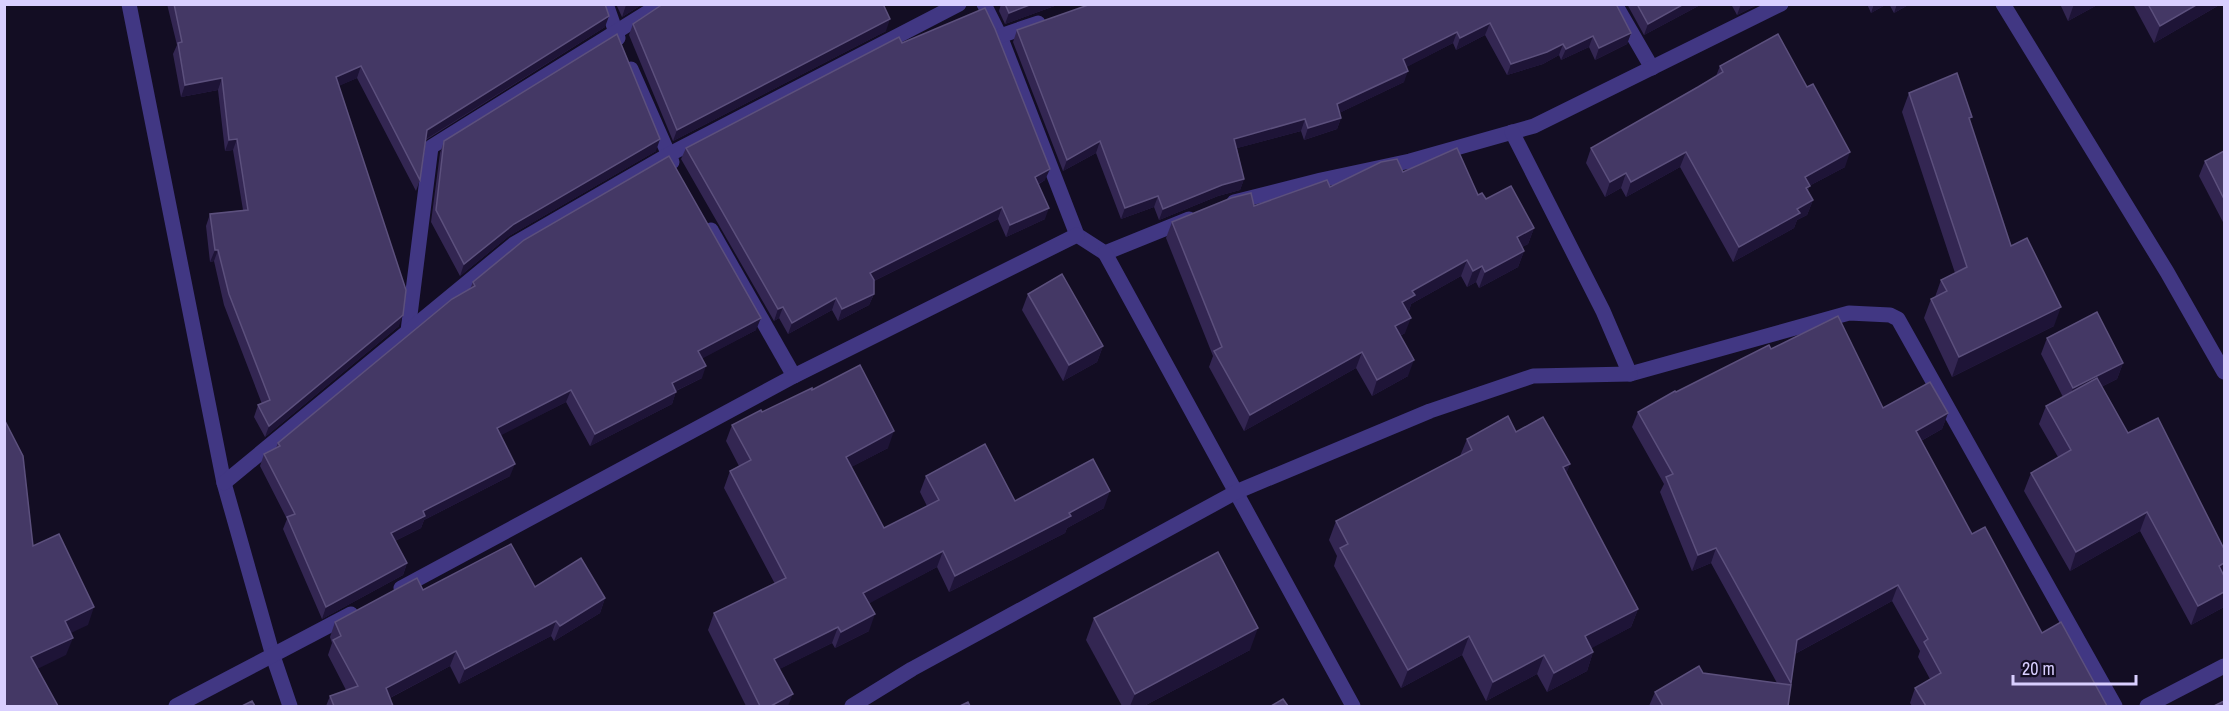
<svg xmlns="http://www.w3.org/2000/svg" width="2229" height="711" font-family="'Archivo Narrow',sans-serif">
<rect width="100%" height="100%" fill="#130d23"/>
<g fill="none" stroke-linecap="round" stroke-linejoin="round">
<g stroke="#413783" stroke-width="15">
<polyline points="129,4 224,483 273,656 290,706"/>
<polyline points="606,4 618,38"/>
<polyline points="984,4 1000,36 1077,235 1105,253 1189,219"/>
<polyline points="1615,4 1652,68"/>
<polyline points="2003,4 2167,272 2224,372"/>
<polyline points="1000,36 1038,23"/>
<polyline points="631,69 672,162"/>
<polyline points="1234,202 1321,180 1410,161 1534,126 1781,4"/>
<polyline points="711,230 794,376"/>
<polyline points="1105,253 1353,706"/>
<polyline points="408,331 431,147 661,4"/>
<polyline points="1630,374 1849,313 1890,315 1898,319 2115,706"/>
<polyline points="224,483 514,244 668,155 959,4"/>
<polyline points="401,588 794,376 1077,235"/>
<polyline points="176,706 351,614"/>
<polyline points="852,706 912,669 1236,492 1430,411 1533,376 1630,374 1603,311 1512,132"/>
<polyline points="2147,706 2224,666"/>
</g>
</g>
<g fill="#332652">
<polygon points="167,4 605,4 605,27 426,140 420,180 416,191 357,78 338,86 399,326 265,437 254,417 258,405 262,404 224,305 214,261 210,262 206,226 210,214 243,210 233,150 225,151 218,90 181,97 173,54 177,45"/>
<polygon points="616,4 643,4 622,17"/>
<polygon points="1001,4 1060,4 1005,24 999,11"/>
<polygon points="1616,4 1631,33 1627,44 1595,60 1589,47 1561,60 1559,55 1543,64 1507,75 1485,35 1456,50 1453,43 1406,67 1404,82 1339,113 1341,118 1337,129 1304,140 1301,131 1237,148 1244,179 1240,190 1218,196 1159,220 1154,207 1121,219 1096,153 1063,171 1013,42 1017,30"/>
<polygon points="1627,4 1702,4 1644,35"/>
<polygon points="1731,4 1759,4 1737,15"/>
<polygon points="1867,4 1887,4 1871,13"/>
<polygon points="1889,4 1910,4 1894,13"/>
<polygon points="2060,4 2099,4 2068,21"/>
<polygon points="2133,4 2221,4 2154,43"/>
<polygon points="633,24 886,31 673,141 629,35"/>
<polygon points="902,43 1045,180 1039,184 1045,219 1006,237 998,219 874,281 874,294 869,305 838,321 832,310 788,334 779,318 774,321 681,159 686,148"/>
<polygon points="1720,66 1845,167 1809,186 1808,191 1813,200 1807,215 1797,220 1794,228 1733,262 1680,167 1626,197 1621,188 1605,197 1586,163 1591,148 1716,76"/>
<polygon points="1909,93 1970,123 2011,246 2054,326 1952,377 1924,318 1931,299 1935,297 1941,280 1955,273 1902,112"/>
<polygon points="444,141 656,151 509,236 460,276 431,222 440,153"/>
<polygon points="2224,151 2224,224 2199,176 2205,161"/>
<polygon points="1403,172 1478,195 1534,228 1528,244 1522,247 1524,251 1518,267 1479,288 1476,282 1467,287 1461,276 1411,304 1409,311 1407,312 1405,333 1400,336 1408,376 1372,396 1356,368 1244,431 1209,367 1213,356 1166,238 1172,222 1254,206 1330,187"/>
<polygon points="473,282 756,330 702,358 702,378 676,391 672,404 590,446 566,402 500,435 510,476 424,520 421,528 395,541 407,563 403,575 322,619 283,529 287,519 260,466 264,454 276,448 278,443 470,289"/>
<polygon points="1028,294 1103,346 1097,362 1063,381 1022,310"/>
<polygon points="2047,338 2123,363 2117,379 2101,387 2224,607 2191,625 2140,531 2070,571 2024,491 2031,473 2058,457 2039,424 2046,406 2063,397 2041,354"/>
<polygon points="1771,349 1883,408 1948,413 1942,429 1921,441 1972,534 2042,633 2107,706 1912,706 1910,703 1915,688 1930,679 1918,657 1920,651 1892,601 1795,654 1788,706 1649,706 1655,692 1703,673 1777,683 1711,563 1692,571 1660,492 1664,484 1632,427 1638,412 1676,392"/>
<polygon points="812,390 888,448 851,467 884,528 927,506 920,492 926,476 1015,501 1104,508 1067,528 1065,533 949,592 937,567 869,603 869,631 835,648 832,643 779,669 788,706 746,706 708,630 714,613 775,584 724,488 730,471 739,466 726,441 732,425"/>
<polygon points="1516,432 1570,464 1566,473 1638,609 1631,627 1591,648 1593,652 1587,671 1547,692 1537,674 1486,701 1462,655 1401,688 1334,566 1337,556 1329,540 1336,521 1460,456 1467,439"/>
<polygon points="535,587 605,598 600,613 554,641 551,636 459,684 450,666 390,698 393,706 326,706 330,696 346,690 328,655 332,643 330,637 335,622 423,590"/>
<polygon points="1094,618 1250,650 1144,706 1122,706 1086,640"/>
</g>
<g fill="#1e1437">
<polygon points="628,4 643,4 622,17 626,5"/>
<polygon points="1032,4 1060,4 1005,24 1009,13"/>
<polygon points="1684,4 1702,4 1644,35 1648,24"/>
<polygon points="1741,4 1759,4 1737,15"/>
<polygon points="1874,4 1887,4 1871,13"/>
<polygon points="1897,4 1910,4 1894,13"/>
<polygon points="2074,4 2099,4 2068,21"/>
<polygon points="2198,4 2221,4 2154,43 2160,26"/>
<polygon points="609,16 605,27 423,141 427,130"/>
<polygon points="890,19 886,31 673,141 677,130"/>
<polygon points="1490,23 1485,35 1456,50 1460,38"/>
<polygon points="1457,32 1453,43 1399,71 1403,59"/>
<polygon points="1631,33 1627,44 1595,60 1599,48"/>
<polygon points="1593,36 1589,47 1561,60 1566,49"/>
<polygon points="1563,44 1559,55 1543,64 1507,75 1511,64"/>
<polygon points="361,66 357,78 332,89 336,77"/>
<polygon points="1408,71 1404,82 1333,116 1337,104"/>
<polygon points="222,78 218,90 181,97 185,85"/>
<polygon points="1341,118 1337,129 1304,140 1308,128"/>
<polygon points="1305,119 1301,131 1230,150 1234,139"/>
<polygon points="237,139 233,150 225,151 229,140"/>
<polygon points="660,139 656,151 509,236 460,276 464,264 514,224"/>
<polygon points="1100,141 1096,153 1063,171 1067,160"/>
<polygon points="1686,152 1680,167 1626,197 1631,182"/>
<polygon points="1850,152 1845,167 1809,186 1804,201 1805,177"/>
<polygon points="1050,169 1045,180 1031,188 1035,177"/>
<polygon points="1626,173 1621,188 1605,197 1610,182"/>
<polygon points="1244,179 1240,190 1218,196 1159,220 1163,209 1222,185"/>
<polygon points="1158,196 1154,207 1121,219 1125,208"/>
<polygon points="1813,200 1807,215 1797,220 1794,228 1733,262 1739,247 1797,209"/>
<polygon points="1002,207 998,219 866,285 870,273"/>
<polygon points="1049,208 1045,219 1006,237 1010,225"/>
<polygon points="1534,228 1528,244 1511,253 1517,237"/>
<polygon points="215,250 218,250 214,261 210,262"/>
<polygon points="1524,251 1518,267 1479,288 1485,272"/>
<polygon points="1467,260 1461,276 1411,304 1409,311 1396,318 1402,302 1412,291"/>
<polygon points="1482,266 1476,282 1467,287 1473,271"/>
<polygon points="874,294 869,305 838,321 842,309"/>
<polygon points="836,298 832,310 788,334 792,323"/>
<polygon points="783,307 779,318 774,321 778,309"/>
<polygon points="2061,307 2054,326 1952,377 1959,357"/>
<polygon points="403,315 399,326 265,437 269,426"/>
<polygon points="761,318 756,330 694,363 698,351"/>
<polygon points="1411,318 1405,333 1389,342 1395,326"/>
<polygon points="1103,346 1097,362 1063,381 1069,365"/>
<polygon points="1362,352 1356,368 1244,431 1250,415"/>
<polygon points="1414,360 1408,376 1372,396 1377,380"/>
<polygon points="2123,363 2117,379 2067,404 2073,388"/>
<polygon points="706,366 702,378 667,395 672,383"/>
<polygon points="571,390 566,402 492,440 497,428"/>
<polygon points="676,392 672,404 590,446 595,434"/>
<polygon points="1948,413 1942,429 1910,447 1916,431"/>
<polygon points="894,431 888,448 840,473 846,457"/>
<polygon points="515,464 510,476 424,520 421,528 387,545 391,533 423,511"/>
<polygon points="1570,464 1563,482 1563,467"/>
<polygon points="1110,491 1104,508 1067,528 1065,533 949,592 955,576"/>
<polygon points="2147,512 2140,531 2070,571 2076,552"/>
<polygon points="1716,548 1711,563 1692,571 1698,555"/>
<polygon points="943,551 937,567 857,610 863,593"/>
<polygon points="407,563 403,575 322,619 326,607"/>
<polygon points="2224,563 2224,576 2219,566"/>
<polygon points="1898,585 1892,601 1791,656 1797,640"/>
<polygon points="2224,592 2224,607 2191,625 2198,606"/>
<polygon points="605,598 600,613 554,641 560,626"/>
<polygon points="94,607 88,625 58,639 65,621"/>
<polygon points="1638,609 1631,627 1579,655 1585,636"/>
<polygon points="875,614 869,631 835,648 841,632"/>
<polygon points="556,621 551,636 459,684 465,669"/>
<polygon points="838,627 832,643 768,675 774,659"/>
<polygon points="1258,628 1250,650 1144,706 1130,706 1135,694"/>
<polygon points="1469,636 1462,655 1401,688 1408,670"/>
<polygon points="73,638 66,655 25,675 31,657"/>
<polygon points="456,651 450,666 380,703 386,688"/>
<polygon points="1593,652 1587,671 1547,692 1554,673"/>
<polygon points="1544,655 1537,674 1486,701 1493,682"/>
<polygon points="793,694 788,706 771,706"/>
</g>
<g fill="#443865" stroke="#5c507d" stroke-width="1.5">
<polygon points="174,4 605,4 609,16 427,130 420,180 361,66 336,77 406,290 403,315 269,426 258,405 270,400 229,294 218,250 215,250 210,214 248,210 237,139 229,140 222,78 185,85 178,43 182,42"/>
<polygon points="663,4 883,4 890,19 677,130 633,24"/>
<polygon points="1005,4 1032,4 1009,13"/>
<polygon points="1091,4 1616,4 1631,33 1599,48 1593,36 1566,49 1563,44 1547,52 1511,64 1490,23 1460,38 1457,32 1403,59 1408,71 1337,104 1341,118 1308,128 1305,119 1234,139 1244,179 1222,185 1163,209 1158,196 1125,208 1100,141 1067,160 1017,30"/>
<polygon points="1637,4 1684,4 1648,24"/>
<polygon points="2148,4 2198,4 2160,26"/>
<polygon points="985,8 995,29 1050,169 1035,177 1049,208 1010,225 1002,207 870,273 874,280 874,294 842,309 836,298 792,323 783,307 778,309 686,148 899,37 902,43"/>
<polygon points="617,34 660,139 514,224 464,264 436,210 444,141"/>
<polygon points="1778,34 1807,87 1813,84 1850,152 1805,177 1810,186 1806,188 1813,200 1797,209 1800,213 1739,247 1686,152 1631,182 1626,173 1610,182 1591,148 1698,87 1723,72 1720,66"/>
<polygon points="1957,73 1972,117 1969,118 2011,246 2027,238 2061,307 1959,357 1931,299 1947,291 1941,280 1967,267 1909,93"/>
<polygon points="1457,148 1478,195 1482,193 1486,199 1511,186 1534,228 1517,237 1524,251 1485,272 1482,266 1473,271 1467,260 1412,291 1415,295 1402,302 1411,318 1395,326 1414,360 1377,380 1362,352 1250,415 1214,351 1222,347 1172,222 1231,198 1251,193 1254,206 1327,180 1330,187 1381,162 1397,159 1403,172"/>
<polygon points="2224,151 2224,199 2205,161"/>
<polygon points="669,156 761,318 698,351 706,366 672,383 676,392 595,434 571,390 497,428 515,464 423,511 425,516 391,533 407,563 326,607 287,517 295,514 264,454 280,446 278,443 452,299 475,286 473,282 524,240"/>
<polygon points="1062,274 1103,346 1069,365 1028,294"/>
<polygon points="2097,312 2123,363 2073,388 2047,338"/>
<polygon points="1838,316 1883,408 1930,382 1948,413 1916,431 1972,534 1985,527 2042,633 2061,622 2107,706 1926,706 1915,688 1941,673 1924,642 1928,639 1898,585 1797,640 1791,683 1716,548 1698,555 1666,477 1673,474 1638,412 1675,391 1676,392 1769,345 1771,349"/>
<polygon points="860,365 894,431 846,457 884,528 939,500 926,476 985,444 1015,501 1093,459 1110,491 1069,513 1071,516 955,576 943,551 863,593 875,614 841,632 838,627 774,659 793,694 771,706 760,706 714,613 786,578 730,471 751,460 732,425 761,410 762,412 812,388 812,390"/>
<polygon points="2097,378 2128,433 2158,418 2224,549 2224,563 2219,566 2224,576 2224,592 2198,606 2147,512 2076,552 2031,473 2071,450 2046,406"/>
<polygon points="1508,416 1516,432 1543,417 1570,464 1563,467 1638,609 1585,636 1593,652 1554,673 1544,655 1493,682 1469,636 1408,670 1340,548 1348,544 1336,521 1472,450 1467,439"/>
<polygon points="4,419 23,456 33,546 59,534 94,607 65,621 73,638 31,657 58,706 4,706"/>
<polygon points="511,544 535,587 581,558 605,598 560,626 556,621 465,669 456,651 386,688 393,706 334,706 330,696 358,686 333,640 341,636 335,622 417,578 423,590"/>
<polygon points="1218,552 1258,628 1135,694 1094,618"/>
<polygon points="1699,666 1703,673 1791,685 1788,706 1663,706 1655,692"/>
<polygon points="1283,699 1288,706 1271,706"/>
<polygon points="252,701 255,706 242,706"/>
<polygon points="2224,701 2224,706 2214,706"/>
<polygon points="968,702 970,706 960,706"/>
</g>
<rect width="2229" height="711" fill="none" stroke="#d9cfff" stroke-width="12"/>
<path d="M2013 675v9h123v-9" fill="none" stroke="#d9cfff" stroke-width="3"/>
<text x="2022" y="675" font-size="18" fill="#d9cfff" stroke="#130d23" stroke-width="4.5" paint-order="stroke">20 m</text>
</svg>
